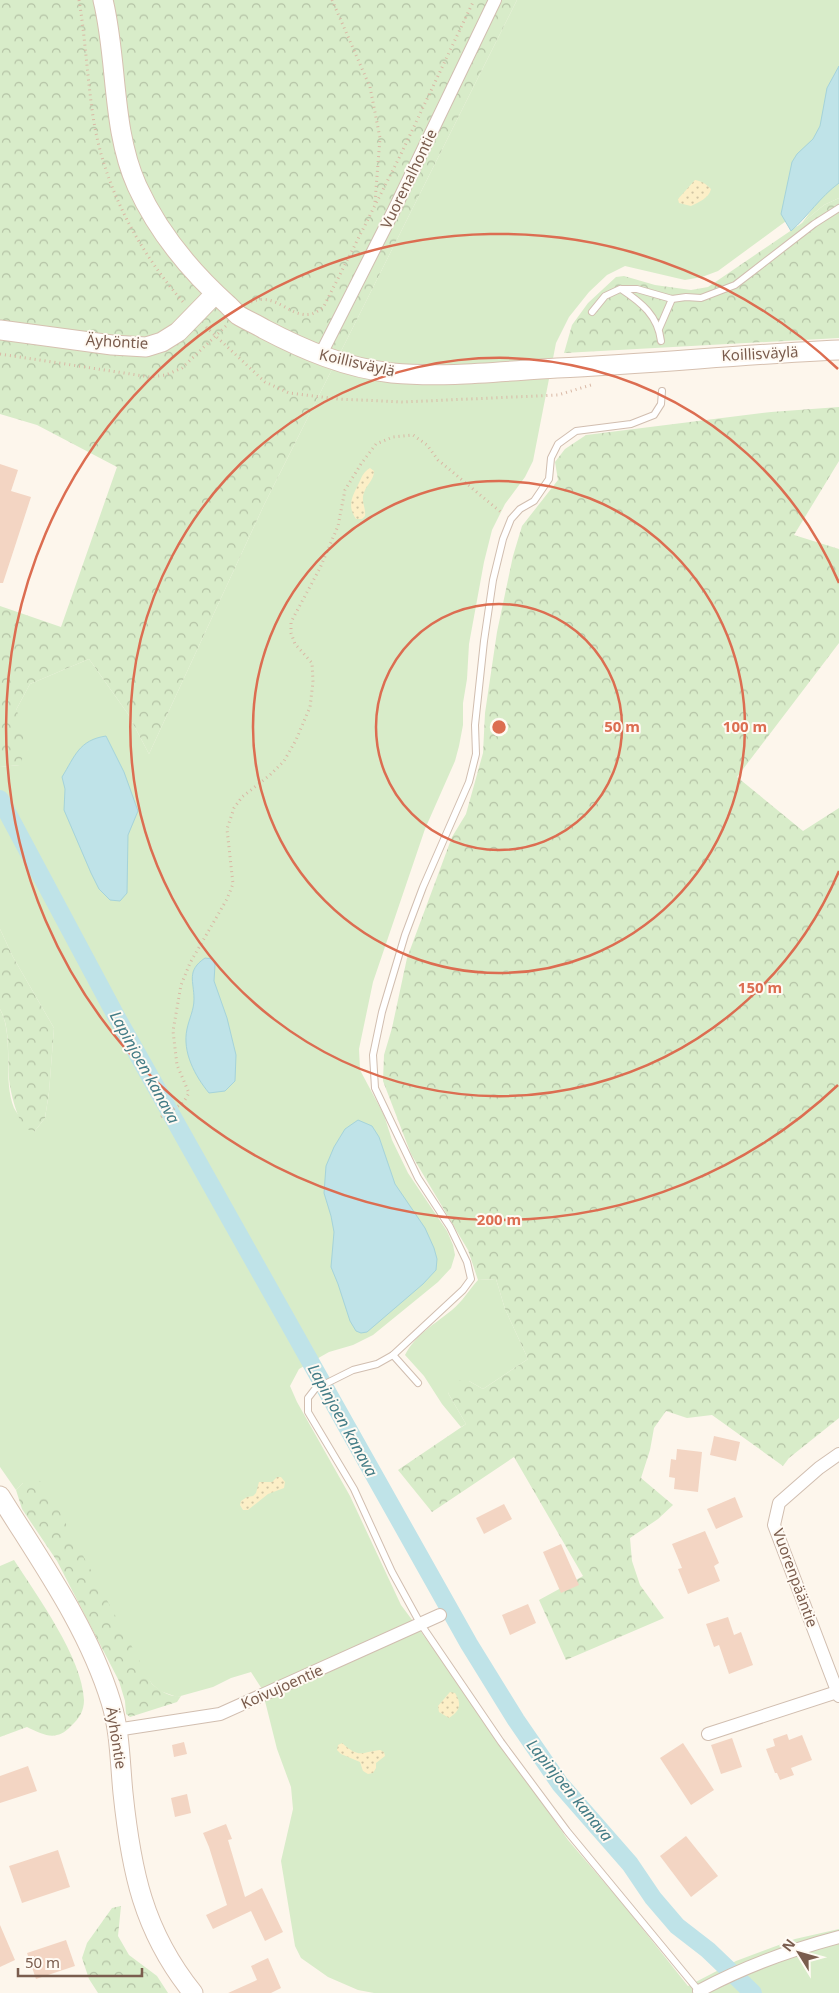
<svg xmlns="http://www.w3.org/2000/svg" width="839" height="1993" font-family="'Noto Sans',sans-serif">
<defs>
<pattern id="forest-crowns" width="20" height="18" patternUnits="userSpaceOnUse" patternTransform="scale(1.25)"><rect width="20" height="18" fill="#d8ecc9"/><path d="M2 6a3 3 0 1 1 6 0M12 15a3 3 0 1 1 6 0" fill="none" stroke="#b4c2a5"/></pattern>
<pattern id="sand-dots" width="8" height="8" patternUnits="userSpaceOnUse" patternTransform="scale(1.25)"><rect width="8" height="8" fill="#fcefc7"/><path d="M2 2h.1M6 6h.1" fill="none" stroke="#d1c5a4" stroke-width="1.8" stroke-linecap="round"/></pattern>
</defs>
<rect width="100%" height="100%" fill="#fdf6ec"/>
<g fill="#d8ecc9">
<path d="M517,0h322v198l-15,7 -22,18 20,-27 -40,28 -64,47 -16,6 -17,3 -60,-14 -18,9 -18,17 -20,25 -13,26 -23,118 -8,16 -20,27 -13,26 -8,32 -15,82 -2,35 -4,24v22l-4,21 -4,15 -30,68 -52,153 -14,67 1,21 24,45 8,25 16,33 39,58 6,14 2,10 -4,13 -13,14 -65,53 -20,10 -24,7 -30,17 -9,17 7,16 53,94 51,109 43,58 124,177 54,63 66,83 48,-25 59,-22 44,-10v64h-465l-16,-3 -30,-13 -27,-19 -6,-12 -14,-85 12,-52 -2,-22 -14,-38 -15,-60 -11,-17 -20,6 -18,9 -36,10 -17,-6 -8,-7 -129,-201 -7,7 -16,-23v-458c15,29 2,68 14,99 4,8 14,17 20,24l11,-14 4,-26 5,-64 -41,-71 -13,-28v-162l20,-2 -4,-55 14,-26 59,-25 39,55 21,40 115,-249z"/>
<path d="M496,1279l9,30 23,50 -45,30 -14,-8 -21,12 18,31 -5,3 -19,-23 -18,-28 -19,-21c11,-21 30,-31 47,-45 10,-8 17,-20 26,-30z"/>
</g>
<g fill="url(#forest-crowns)">
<polygon points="0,0 517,0 264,505 149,754 128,714 89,659 30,684 16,710 31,736 20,765 0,767 0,606 61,627 117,467 37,425 0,414"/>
<polygon points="839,198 839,338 564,353 572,325 588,303 616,277 624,276 655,285 691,290 708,287 802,223 824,205"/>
<polygon points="839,407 839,461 794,535 839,549 839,643 737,777 803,831 839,808 839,1418 789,1458 783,1466 712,1415 687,1418 666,1411 654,1428 650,1450 641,1478 673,1505 658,1519 630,1538 632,1561 640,1585 664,1618 566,1660 539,1600 583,1576 514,1457 432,1512 398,1470 466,1424 448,1393 457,1380 469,1381 483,1389 528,1359 505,1309 496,1279 478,1280 468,1250 411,1154 383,1081 384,1055 392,1028 407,958 452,837 466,814 483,753 485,713 497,632 513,556 522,526 558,480 555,462 565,449 586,435 771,412"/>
<path d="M0,929l13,28 41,71 -5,64 -4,26 -11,14 -11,-5c-7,-15 -12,-31 -14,-48 -2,-23 2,-50 -9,-70z"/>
<path d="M35,1479l9,4 108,201c8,7 19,14 29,12l-4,6 -47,15 -4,-3 -1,-13 -6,-20 -62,-120 -35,-52 -6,-19 7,-7z"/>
<path d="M14,1560c23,36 68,97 70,140 0,11 -5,19 -13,26 -15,16 -27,9 -44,1l-27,10v-171z"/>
<polygon points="121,1906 118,1936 129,1955 157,1976 168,1993 98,1993 89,1979 82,1958 87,1943 112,1908"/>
</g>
<g fill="url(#sand-dots)">
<path d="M695,180c7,1 11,4 16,9 -2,9 -12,13 -20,17l-12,-3 -1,-4z"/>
<path d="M370,468l4,3c0,10 -9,14 -11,25 -1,7 3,13 2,20l-3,3h-6c-9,-13 -4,-22 2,-34 4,-8 4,-12 12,-17z"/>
<polygon points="277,1477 281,1477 285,1482 284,1488 268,1494 248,1510 243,1510 240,1505 241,1501 247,1497 253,1496 256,1493 259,1482 272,1482"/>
<path d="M450,1692l5,1c7,11 5,18 -6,25l-10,-6 -1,-6z"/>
<path d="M342,1743c18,16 19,9 38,7l4,2 1,4 -9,7v5l-3,5 -5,1 -5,-3 -3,-9 -19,-8 -4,-4 1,-5z"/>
</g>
<g fill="#bfe3e8" stroke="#a5d3da">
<path d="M839,66v117c-19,14 -31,33 -48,48l-10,-17 11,-52 5,-8 16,-15 7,-13 7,-38z"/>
<path d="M106,736l18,36 14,39 -10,24 -1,58 -7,8 -10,-1 -11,-11 -8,-16 -27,-63 1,-21 -3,-12c13,-21 17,-37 44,-41z"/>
<path d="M205,958l8,1 2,6 -1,16 13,37 9,37 -1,26 -10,10 -16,2c-14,-17 -27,-41 -22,-64 2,-10 7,-19 7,-30 0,-18 -8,-28 11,-41z"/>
<polygon points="358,1120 372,1126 379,1137 395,1184 425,1228 434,1248 437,1259 436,1270 423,1284 367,1332 361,1333 356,1331 350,1321 338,1284 331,1267 334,1232 331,1216 324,1193 326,1166 334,1147 345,1129"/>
</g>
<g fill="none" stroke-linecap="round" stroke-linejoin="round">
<polyline stroke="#bfe3e8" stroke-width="18" points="0,799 116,1016 469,1644 516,1720 560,1784 630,1864 653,1898 677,1926 708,1950 753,1993"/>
</g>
<g fill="#f3d5c3">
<polygon points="0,464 18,470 11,491 31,497 3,583 0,583"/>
<polygon points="714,1436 740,1442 736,1461 710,1455"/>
<polygon points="677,1449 702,1452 698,1492 674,1489 675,1478 669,1477 671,1459 676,1460"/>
<polygon points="735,1497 743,1517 716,1529 707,1509"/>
<polygon points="504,1504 512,1519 484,1534 476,1518"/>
<polygon points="705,1531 719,1563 714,1566 720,1581 688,1594 678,1569 682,1568 672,1544"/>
<polygon points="561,1544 579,1585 561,1593 543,1552"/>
<polygon points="528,1604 536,1623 510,1635 502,1615"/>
<polygon points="728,1617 734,1635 741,1632 753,1665 729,1674 719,1645 714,1647 706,1624"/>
<polygon points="787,1734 789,1740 802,1735 812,1760 791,1768 794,1775 780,1780 777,1773 775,1773 766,1749 775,1746 773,1739"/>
<polygon points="732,1738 742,1767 721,1774 711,1745"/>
<polygon points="184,1742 187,1754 174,1757 172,1745"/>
<polygon points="683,1743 714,1790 691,1805 660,1758"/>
<polygon points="28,1766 37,1791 0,1803 0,1776"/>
<polygon points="187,1794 191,1813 175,1817 171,1798"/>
<polygon points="226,1824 232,1839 228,1840 245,1897 262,1888 283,1932 265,1941 251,1911 213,1929 206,1915 227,1905 209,1847 203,1833"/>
<polygon points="686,1836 718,1876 691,1897 660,1856"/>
<polygon points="58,1850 70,1887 22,1903 9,1866"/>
<polygon points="0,1925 15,1960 0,1967"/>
<polygon points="66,1940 75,1966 36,1979 27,1953"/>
<polygon points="268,1958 281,1988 271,1993 228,1993 257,1980 251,1966"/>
</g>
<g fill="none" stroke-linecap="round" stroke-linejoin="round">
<g stroke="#d1beb0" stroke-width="8">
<g id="lane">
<path d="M621,289c21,14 37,27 40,52"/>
<polyline points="592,312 605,296 620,289 637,289 672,299 686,297 701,298 735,285 814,224 839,208"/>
<polyline points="659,329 672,299"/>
<polyline points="662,391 661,404 654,415 631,424 576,431 558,444 551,458 549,479 534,501 520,509 511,519 503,539 493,580 484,641 475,725 476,754 469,782 423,887 405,935 382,1012 373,1055 375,1088 418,1178 450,1227 467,1262 471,1279 463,1290 393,1355 377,1364 353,1370 315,1389 308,1398 308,1412 354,1489 392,1572 420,1623 501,1742 567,1831 699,1991"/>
<polyline points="393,1355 418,1383"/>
</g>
</g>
<g stroke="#d1beb0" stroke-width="14">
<g id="street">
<polyline points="320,356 394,210 495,0"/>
<polyline points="839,1454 819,1468 779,1503 774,1525 839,1696"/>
<polyline points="116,1730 220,1714 440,1615"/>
<polyline points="708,1734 837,1692"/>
<path d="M699,1991c44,-24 91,-41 140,-54"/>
</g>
</g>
<g stroke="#d6c0b0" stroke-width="21">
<g id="secondary">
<path d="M103,0c15,61 8,128 34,186 21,46 53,85 91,119 3,3 7,7 10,10 8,5 18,9 26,14 40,21 82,39 128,44 55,5 111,-2 165,-5 94,-4 188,-14 282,-18"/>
<polyline points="0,330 112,345 146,347 162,342 178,332 215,294"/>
<path d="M0,1496c41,66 88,131 111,206 9,29 9,61 12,91 8,77 20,138 70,200"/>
</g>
</g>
<g stroke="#d9b8a5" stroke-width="3" stroke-dasharray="1 4" stroke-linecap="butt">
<path d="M79,0c6,36 8,73 13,109 9,72 44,139 91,193"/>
<polyline points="332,0 370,87 380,138 375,202"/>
<path d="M251,302c26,-11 38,17 61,12 3,-1 7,-4 11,-6l77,-152 74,-156"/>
<polyline points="206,327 265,382 289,393 338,399 403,402 558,395 591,385"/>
<polyline points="0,354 150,377 166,375 182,368 227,325"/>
<polyline points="161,1117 183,1103 189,1093 177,1065 173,1031 181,985 190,963 227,899 233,884 227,829 234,808 242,797 270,775 284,761 296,740 310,707 313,682 312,663 295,644 291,633 291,622 320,568 338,526 345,490 361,464 376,444 393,437 413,435 427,445 438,460 502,513"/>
</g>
<use href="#lane" stroke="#fff" stroke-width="6"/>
<use href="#street" stroke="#fff" stroke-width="12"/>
<use href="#secondary" stroke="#fff" stroke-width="19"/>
</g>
<g fill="none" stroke="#dc6d51" stroke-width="2.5">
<circle cx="499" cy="727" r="123"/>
<circle cx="499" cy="727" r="246"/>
<path d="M839 871A369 369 0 1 1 839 583"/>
<path d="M838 1085A493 493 0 1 1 838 369"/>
</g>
<g text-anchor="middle" stroke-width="4" stroke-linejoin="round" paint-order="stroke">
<g font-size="15" fill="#7a5c4d" stroke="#fffaf3">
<text transform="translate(409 179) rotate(-64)" y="5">Vuorenalhontie</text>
<text transform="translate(117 342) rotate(3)" y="5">Äyhöntie</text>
<text transform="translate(760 354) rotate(-3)" y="5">Koillisväylä</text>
<text transform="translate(357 363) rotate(13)" y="5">Koillisväylä</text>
<text transform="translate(795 1578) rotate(70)" y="5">Vuorenpääntie</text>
<text transform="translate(282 1687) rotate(-24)" y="5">Koivujoentie</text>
<text transform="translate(116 1738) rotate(81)" y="5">Äyhöntie</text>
</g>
<g font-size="16" font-style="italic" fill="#437c86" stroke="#fffaf3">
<text transform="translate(145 1067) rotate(61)" y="6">Lapinjoen kanava</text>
<text transform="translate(343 1420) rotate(61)" y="6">Lapinjoen kanava</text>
<text transform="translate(570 1790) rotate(51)" y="6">Lapinjoen kanava</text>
</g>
</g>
<circle cx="499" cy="727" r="8" fill="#dc6d51" stroke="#fffaf3" stroke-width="2.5"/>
<g font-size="15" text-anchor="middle" font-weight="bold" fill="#dc6d51" stroke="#fffaf3" stroke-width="4" stroke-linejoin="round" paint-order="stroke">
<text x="622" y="732">50 m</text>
<text x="745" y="732">100 m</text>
<text x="760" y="993">150 m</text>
<text x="499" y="1225">200 m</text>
</g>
<g transform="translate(799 1953) rotate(307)" stroke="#fffaf3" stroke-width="4" paint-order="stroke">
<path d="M0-4L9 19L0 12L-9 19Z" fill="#7a5c4d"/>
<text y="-8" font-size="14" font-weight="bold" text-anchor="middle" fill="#7a5c4d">N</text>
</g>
<path d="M18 1968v8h124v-8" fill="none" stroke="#7a5c4d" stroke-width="2.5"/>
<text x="25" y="1968" font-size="15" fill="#7a5c4d" stroke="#fffaf3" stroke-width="4" paint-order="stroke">50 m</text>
</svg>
